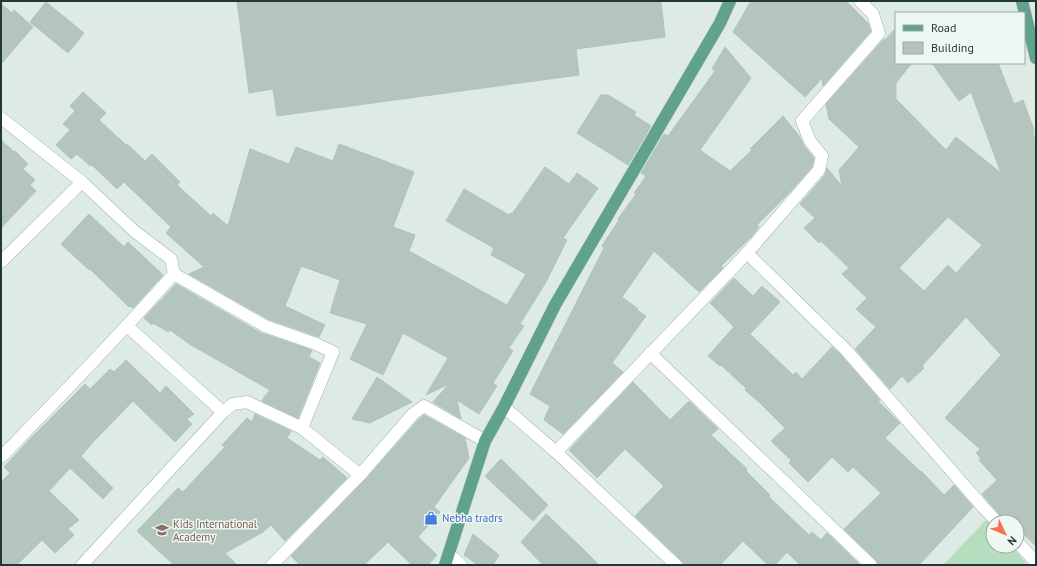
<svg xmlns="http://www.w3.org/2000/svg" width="1037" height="566" font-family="'PT Sans',sans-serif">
<rect width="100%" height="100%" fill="#deeae4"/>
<polygon fill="#b5ddbe" points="986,520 993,527 993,546 1011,546 1028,565 943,565"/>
<g fill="#b3c5bd" stroke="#b0c4bb" fill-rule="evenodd">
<polygon points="237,1 661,1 665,37 576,49 579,75 277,116 273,89 249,93"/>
<polygon points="751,1 846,1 868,23 871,31 823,86 822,78 805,97 733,32"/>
<polygon points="46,2 84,33 68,53 30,22"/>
<polygon points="1,4 12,13 14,10 33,27 1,64"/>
<path d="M896,28v35h16l-16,20v16l50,51 10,-13 45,36 -30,-81 -12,9 -27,-38h66l16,41 9,-4 11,30h-1l3,17v399l-19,-18v-6h-11l-24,-28 15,-14 -18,-20 2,-2 -5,-5 4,-4 -35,-31 56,-63 -35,-38 -44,49 2,2 -16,15 -6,-7 -12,13 -35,-40 21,-22 -20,-18 11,-11 -25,-24 7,-6 -28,-27 -2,2 -15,-15 11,-10 -15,-14 25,-29 2,-7 15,18 -3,-16 20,-23 -30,-28 -3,-15 58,-65 1,1zM948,217l34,28 -26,28 -8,-8 -24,26 -25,-23z"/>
<polygon points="725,47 751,78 700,150 730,171 752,150 750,149 783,116 800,137 804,146 814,158 812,167 789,193 757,225 759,227 751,237 721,266 723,268 699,292 654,251 622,297 638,309 637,310 646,316 612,363 623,372 563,434 544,420 550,406 530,394 604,248 602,246 619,220 618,219 636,194 634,193 645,178 646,176 641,173 664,134 668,136 715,71 712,69"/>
<polygon points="83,92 106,113 99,120 126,145 127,144 145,161 152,154 180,182 177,185 211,216 213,213 228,226 250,149 289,164 296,147 333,161 339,144 414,172 393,227 415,235 409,251 507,305 526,274 491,255 494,248 446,221 464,189 509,215 510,213 512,214 545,167 569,184 577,173 598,188 563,238 567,240 546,282 520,324 524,326 509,348 513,351 493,383 497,386 479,414 457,400 461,419 433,402 449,384 426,395 448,358 403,333 383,375 350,359 367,324 330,313 340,280 301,266 285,306 325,325 319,337 268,319 189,274 204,267 166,233 171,227 124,182 117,189 92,165 90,166 77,154 71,159 56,145 70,130 63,124 75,111 70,106"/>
<polygon points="601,95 608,95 636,112 634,115 651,126 628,165 577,133"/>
<polygon points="1,140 14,152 15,151 28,164 23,169 35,180 30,185 36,191 1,228"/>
<polygon points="89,214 124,247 128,242 163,275 133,308 130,306 129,307 90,269 89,270 61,244"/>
<polygon points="734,278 753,296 762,286 780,302 750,334 793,375 796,372 802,379 832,347 841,355 880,400 878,401 900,423 885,438 921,472 921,471 944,495 954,485 973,507 919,565 878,565 876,560 844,529 881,493 853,467 848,472 832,457 808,482 789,463 791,460 771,441 785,428 761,404 745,390 747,389 721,365 720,366 708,356 734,327 710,303"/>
<polygon points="176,284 261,333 312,350 309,357 320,363 298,418 262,401 264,397 270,390 191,345 170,330 168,332 153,323 152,325 144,318"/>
<polygon points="126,360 160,393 166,386 194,414 187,419 192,424 175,442 133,401 94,441 81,456 113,488 103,499 70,468 49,491 79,520 68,529 74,535 55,553 42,540 17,565 1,565 1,482 10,473 4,467 28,441 85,384 90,389 110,369 114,372"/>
<polygon points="377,377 412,402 370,423 352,419"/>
<polygon points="633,382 670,420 689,401 718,429 711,435 747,469 746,471 770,495 769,497 809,535 812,532 821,540 827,533 860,565 800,565 787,552 775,565 768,565 743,541 720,565 685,565 681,560 635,516 664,486 625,449 597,478 569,450"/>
<polygon points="255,414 291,431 287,438 320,460 323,457 347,478 285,541 271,525 263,532 225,553 237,565 174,565 137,531 178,488 183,492 225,447 222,445 247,418 252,422"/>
<polygon points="424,415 465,438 469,458 434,507 440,512 418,537 437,555 428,565 412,565 388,542 364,565 300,565 291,556 365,480 418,420"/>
<polygon points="501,459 548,505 533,521 485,476"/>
<polygon points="546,514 581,547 599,565 543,565 521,542"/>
<polygon points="473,534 499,555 493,565 478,565 464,555"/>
</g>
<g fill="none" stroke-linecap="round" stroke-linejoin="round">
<g stroke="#a1b2ab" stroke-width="13">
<g id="minor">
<path d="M1,118l81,64 52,49 37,28 3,15c-56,62 -114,123 -173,183"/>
<polyline points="747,253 846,350 983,507 997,522"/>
<polyline points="1,262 82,182"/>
<polyline points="174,274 265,326 316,344 333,352 302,428 360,475"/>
<polyline points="127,326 223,412 233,404 247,402 302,428"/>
<polyline points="650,353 871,565"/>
<polyline points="504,407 556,452 676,565"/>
<polyline points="556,452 747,253 819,170 822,156 810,141 802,121 879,33 873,14 860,1"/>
<polyline points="1017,542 1036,562"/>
<polyline points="449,554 461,565"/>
<polyline points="82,565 223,412"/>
<polyline points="272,565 360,475 413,414 424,406 485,441"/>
</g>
</g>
<g stroke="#bcc4c2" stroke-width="13">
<g id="major">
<polyline points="1022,1 1036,58"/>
<polyline points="445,565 485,441 504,407 555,305 720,23 730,1"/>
</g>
</g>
<use href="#minor" stroke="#fff" stroke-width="12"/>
<use href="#major" stroke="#61a28e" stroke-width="12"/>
</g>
<defs>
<g id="shop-bare" transform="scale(1.08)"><path d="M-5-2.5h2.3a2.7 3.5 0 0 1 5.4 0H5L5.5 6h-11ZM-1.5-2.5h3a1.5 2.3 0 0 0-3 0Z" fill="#3f7fe0" stroke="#eef7f2" stroke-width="2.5" paint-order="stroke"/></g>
<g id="school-bare" transform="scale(1.08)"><path d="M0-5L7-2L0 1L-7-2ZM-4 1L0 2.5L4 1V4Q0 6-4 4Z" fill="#8d6e63" stroke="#eef7f2" stroke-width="2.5" paint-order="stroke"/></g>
</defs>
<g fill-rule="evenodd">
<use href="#shop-bare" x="431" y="518"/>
<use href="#school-bare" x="162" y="530"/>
</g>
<g text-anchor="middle" stroke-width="3" stroke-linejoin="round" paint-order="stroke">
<g font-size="11" fill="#366cbe" stroke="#eef7f2" text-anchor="start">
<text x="442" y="522">Nebha tradrs</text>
</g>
<g font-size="11" fill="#785e54" stroke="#eef7f2" text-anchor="start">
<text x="173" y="528">Kids International<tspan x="173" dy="13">Academy</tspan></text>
</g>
</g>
<rect width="1037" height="566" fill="none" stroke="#1f3a32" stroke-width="4"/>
<rect x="895" y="12" width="130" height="52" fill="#eef7f2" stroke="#9baba5"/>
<rect x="903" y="25" width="20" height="6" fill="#61a28e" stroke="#9baba5"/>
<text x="931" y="32" font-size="12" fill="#1f3a32">Road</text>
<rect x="903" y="42" width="20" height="12" fill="#b3c5bd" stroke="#9baba5"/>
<text x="931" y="52" font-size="12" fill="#1f3a32">Building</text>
<g transform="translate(1005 534) rotate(134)"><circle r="19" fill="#eef7f2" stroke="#9baba5"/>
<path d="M0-3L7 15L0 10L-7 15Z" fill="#f7724f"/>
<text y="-6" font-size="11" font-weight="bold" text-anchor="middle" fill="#1f3a32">N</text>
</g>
</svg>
